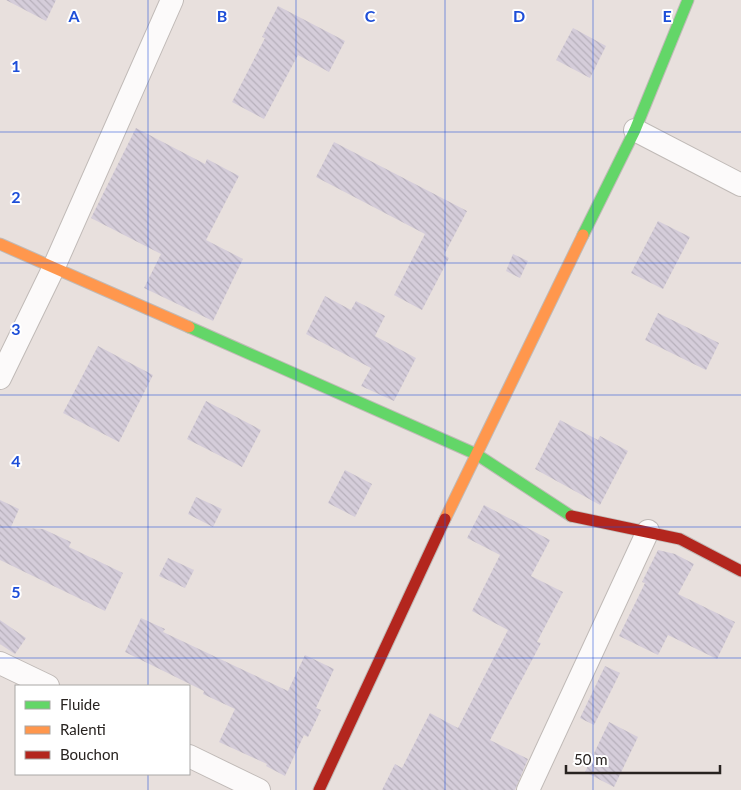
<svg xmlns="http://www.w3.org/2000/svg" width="741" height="790" font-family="Lato,sans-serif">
<defs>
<pattern id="building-back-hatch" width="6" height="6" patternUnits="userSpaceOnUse" patternTransform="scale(1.25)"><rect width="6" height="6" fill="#d5cdda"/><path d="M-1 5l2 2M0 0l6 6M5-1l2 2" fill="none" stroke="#b7b0bb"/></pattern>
</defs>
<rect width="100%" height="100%" fill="#e8e0dd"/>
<g fill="url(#building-back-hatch)">
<polygon points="6,0 56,0 46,21"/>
<polygon points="278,6 345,41 329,72 298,55 264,119 232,102 265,38 262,37"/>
<polygon points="573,28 606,46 590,78 556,60"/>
<polygon points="136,128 205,164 207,159 239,176 206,240 243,259 213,321 144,288 161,254 91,218"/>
<polygon points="334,142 467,211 444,255 449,258 422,310 394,295 425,234 316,177"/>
<polygon points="658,221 690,237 663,289 631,273"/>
<polygon points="513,254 528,261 520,278 506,271"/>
<polygon points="325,296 351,310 356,301 385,316 375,336 416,358 394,401 361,386 371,368 306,334"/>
<polygon points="658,313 719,343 706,370 645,340"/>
<polygon points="98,346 153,375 119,442 63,413"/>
<polygon points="206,401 261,430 242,467 187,439"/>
<polygon points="560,420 598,440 600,436 628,451 600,505 535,469"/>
<polygon points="345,470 372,484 355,517 328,503"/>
<polygon points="196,497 222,509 213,527 188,514"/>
<polygon points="0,500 19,509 11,527 43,529 71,542 69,547 123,573 105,611 0,560"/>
<polygon points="484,505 550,540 531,576 563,592 537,642 541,643 490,740 528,759 515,790 382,790 395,764 402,768 430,713 458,728 508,630 472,611 500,555 467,538"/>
<polygon points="658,550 675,554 694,564 678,594 735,622 717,659 668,635 658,655 619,636 645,583 642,582"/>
<polygon points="168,558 194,570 185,588 159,576"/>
<polygon points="141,618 165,629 163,632 288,691 305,655 334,669 316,708 321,710 308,737 304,735 285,776 266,766 267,764 219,742 235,709 203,694 204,691 125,652"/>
<polygon points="0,620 26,638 15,654 0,644"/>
<polygon points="605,666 620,673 594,725 580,718"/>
<polygon points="609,722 638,737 614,787 585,772"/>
</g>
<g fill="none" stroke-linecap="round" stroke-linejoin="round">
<g stroke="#c0bab7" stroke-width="24">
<g id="street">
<polyline points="635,130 741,185"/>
<polyline points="0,378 53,269 172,0"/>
<polyline points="0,663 48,686"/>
<polyline points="189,756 259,790"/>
<polyline points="528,790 648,531"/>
</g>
</g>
<g stroke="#c0bab7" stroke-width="13">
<g id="fast">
<polyline points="583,235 635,130 688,0"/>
<polyline points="189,327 476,454 571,516"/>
</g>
</g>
<g stroke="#c0bab7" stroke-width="13">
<g id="slow">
<polyline points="0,244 189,327"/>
<polyline points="445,519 583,235"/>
</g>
</g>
<g stroke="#c0bab7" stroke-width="13">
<g id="jam">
<polyline points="571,516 680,539 741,571"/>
<polyline points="319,790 445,519"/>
</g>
</g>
<use href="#street" stroke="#fcfafa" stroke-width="22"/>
<use href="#fast" stroke="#63d668" stroke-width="11"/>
<use href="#slow" stroke="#ff974d" stroke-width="11"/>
<use href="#jam" stroke="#b3261e" stroke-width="11"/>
</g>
<path fill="none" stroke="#1d4ed8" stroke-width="1" stroke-opacity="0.55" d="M148,0v686M296,0v790M445,0v790M593,0v790M0,132h741M0,263h741M0,395h741M0,527h741M0,658h741M148,774v16"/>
<g font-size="16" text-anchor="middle" font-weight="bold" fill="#1d4ed8" stroke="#fff" stroke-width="4" stroke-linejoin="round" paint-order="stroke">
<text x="74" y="22">A</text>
<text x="222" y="22">B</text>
<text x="370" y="22">C</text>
<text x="519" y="22">D</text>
<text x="667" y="22">E</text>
<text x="16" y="72">1</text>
<text x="16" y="203">2</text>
<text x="16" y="335">3</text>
<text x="16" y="467">4</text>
<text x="16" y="598">5</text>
</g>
<rect x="15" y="685" width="175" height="90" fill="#ffffff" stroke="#a9a7a6"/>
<rect x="25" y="701" width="25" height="8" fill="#63d668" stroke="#a9a7a6"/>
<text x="60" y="710" font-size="15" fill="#282320">Fluide</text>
<rect x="25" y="726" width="25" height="8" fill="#ff974d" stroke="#a9a7a6"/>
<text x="60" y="735" font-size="15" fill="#282320">Ralenti</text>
<rect x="25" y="751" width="25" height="8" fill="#b3261e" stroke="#a9a7a6"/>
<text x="60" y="760" font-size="15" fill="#282320">Bouchon</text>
<path d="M566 765v8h154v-8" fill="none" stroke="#282320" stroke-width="2.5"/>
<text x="574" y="765" font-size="15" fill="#282320" stroke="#ffffff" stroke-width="4" paint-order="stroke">50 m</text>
</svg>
